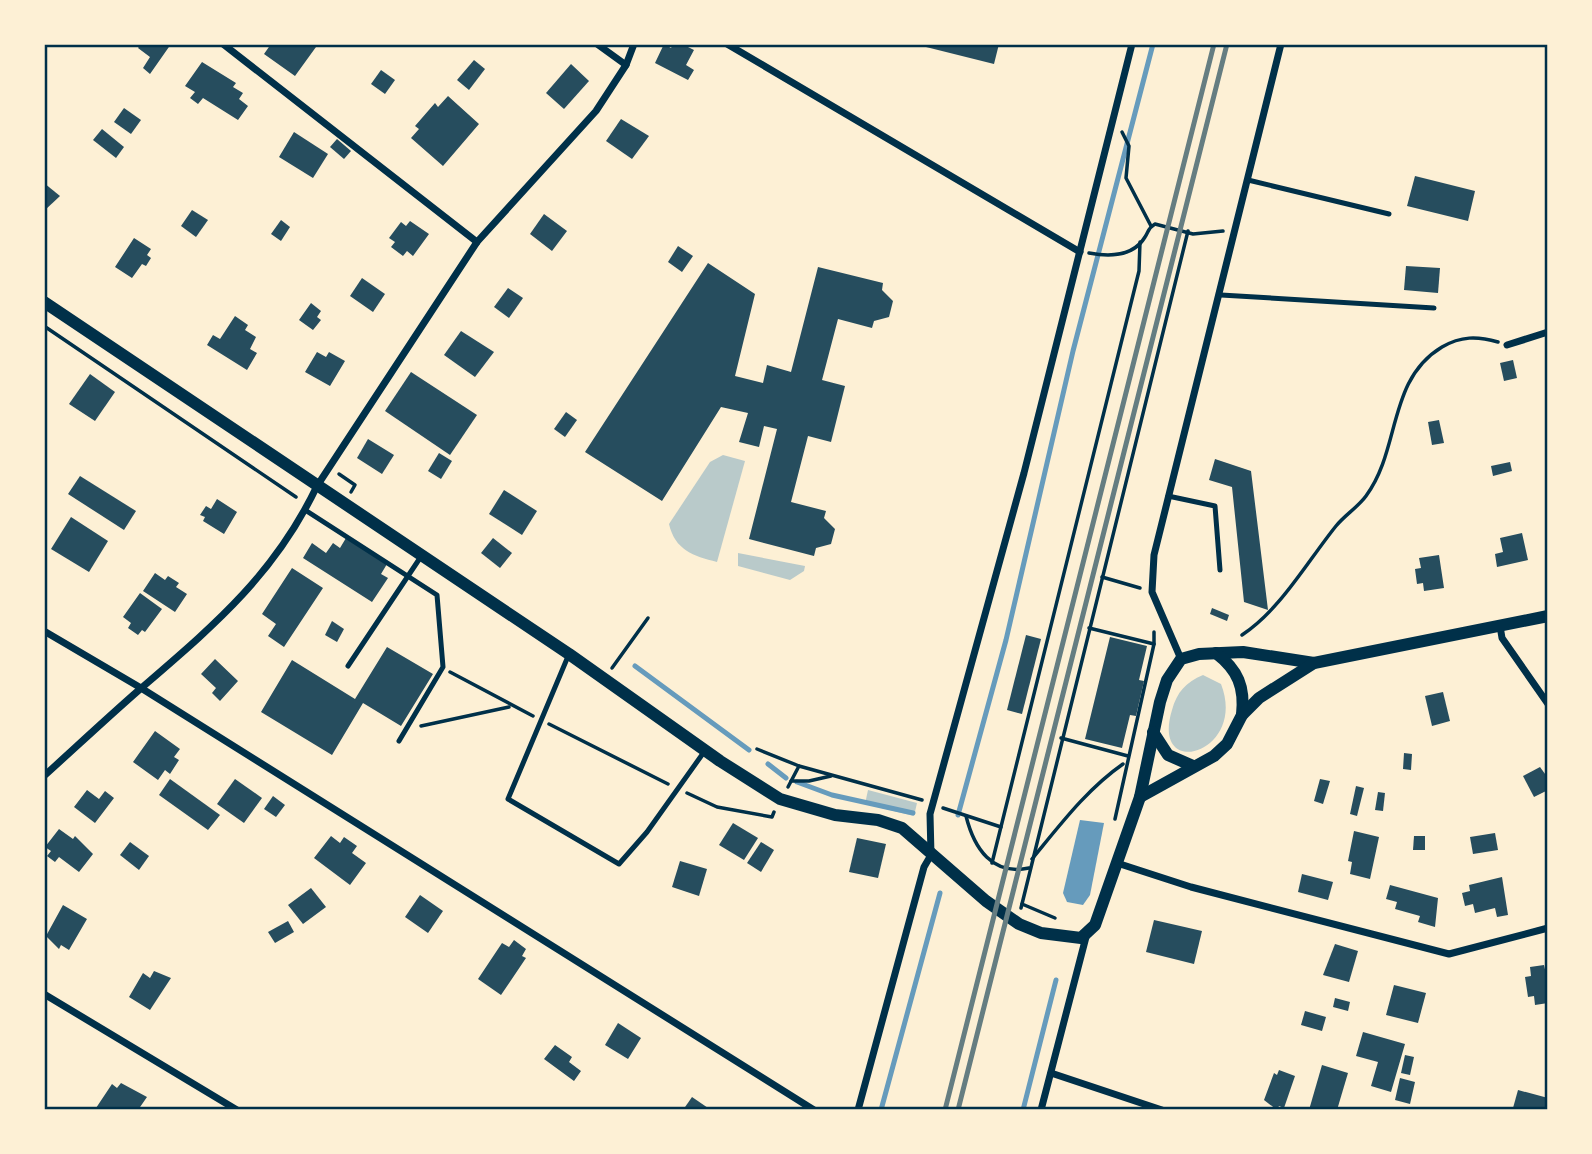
<svg xmlns="http://www.w3.org/2000/svg" width="1592" height="1154" font-family="'Exo 2',sans-serif">
<rect width="100%" height="100%" fill="#fdf0d5"/>
<g fill="#b9caca">
<path d="M723,455l22,6 -28,101c-24,-6 -42,-12 -48,-38l41,-62z"/>
<polygon points="738,553 805,566 804,571 790,580 738,566"/>
<path d="M1203,675l18,9c27,69 -71,98 -49,26 5,-18 14,-28 31,-35z"/>
<polygon points="868,790 917,803 914,816 865,804"/>
</g>
<polygon fill="#669bbc" points="1080,820 1104,823 1090,895 1083,905 1067,902 1063,893"/>
<g fill="none" stroke-linecap="round" stroke-linejoin="round">
<g stroke="#669bbc" stroke-width="5">
<polyline points="635,666 749,750"/>
<polyline points="768,764 786,778"/>
<polyline points="797,782 832,795 913,813"/>
<polyline points="958,815 1006,640 1073,351 1153,44"/>
<polyline points="881,1110 940,893"/>
<polyline points="1023,1110 1056,980"/>
</g>
</g>
<g fill="#264d5e">
<polygon points="141,44 171,44 150,74 143,68 150,57 138,48"/>
<polygon points="271,44 279,47 281,44 312,44 316,47 295,76 264,54"/>
<polygon points="664,44 671,48 673,44 682,44 694,50 686,65 694,70 688,80 655,63"/>
<polygon points="914,44 999,44 994,64"/>
<polygon points="474,60 485,69 469,90 457,80"/>
<polygon points="202,62 236,83 233,87 243,93 239,99 248,106 238,120 203,98 198,104 190,98 195,92 185,86"/>
<polygon points="571,64 589,81 564,109 546,93"/>
<polygon points="381,70 395,80 385,94 371,84"/>
<polygon points="448,96 479,124 443,166 411,138 419,129 415,126 435,103 438,107"/>
<polygon points="124,108 141,120 131,134 114,122"/>
<polygon points="621,119 649,136 632,159 606,141"/>
<polygon points="102,129 124,147 116,158 93,140"/>
<polygon points="294,132 328,154 313,178 279,157"/>
<polygon points="337,139 351,151 344,159 330,147"/>
<polygon points="1415,176 1475,191 1468,221 1407,206"/>
<polygon points="44,183 60,196 44,211"/>
<polygon points="192,210 208,220 196,237 181,226"/>
<polygon points="544,214 567,231 552,251 530,234"/>
<polygon points="281,220 290,227 281,241 271,234"/>
<polygon points="410,221 429,234 413,256 407,251 403,256 391,247 395,242 389,238 401,222 406,226"/>
<polygon points="134,238 151,249 147,255 151,258 146,266 142,264 132,278 115,267"/>
<polygon points="678,246 693,256 682,272 668,262"/>
<polygon points="708,263 755,294 735,376 763,383 767,365 791,372 818,267 883,283 882,290 893,301 889,317 874,321 872,328 838,319 822,380 845,386 831,442 808,436 791,502 826,511 824,518 835,529 831,544 816,548 814,556 749,539 777,429 764,426 759,447 739,442 748,413 721,407 662,501 585,452"/>
<polygon points="1406,266 1440,268 1438,293 1404,290"/>
<polygon points="362,278 385,294 373,312 350,296"/>
<polygon points="508,288 523,298 509,318 494,307"/>
<polygon points="311,303 321,311 317,317 321,320 313,330 299,320"/>
<polygon points="235,316 248,325 245,330 256,337 250,349 257,353 247,370 207,345 213,335 220,339"/>
<polygon points="461,331 494,352 475,377 444,355"/>
<polygon points="317,352 326,357 329,352 345,361 330,386 305,372"/>
<polygon points="1513,360 1517,378 1504,381 1500,363"/>
<polygon points="411,372 477,415 450,455 385,411"/>
<polygon points="90,374 115,392 95,421 69,404"/>
<polygon points="566,412 577,420 565,437 554,429"/>
<polygon points="1439,420 1444,443 1432,445 1428,422"/>
<polygon points="368,439 394,455 382,474 357,458"/>
<polygon points="439,453 452,461 441,479 428,471"/>
<polygon points="1215,459 1251,471 1268,610 1244,602 1232,487 1209,480"/>
<polygon points="1510,462 1512,471 1493,476 1491,466"/>
<polygon points="80,476 136,511 124,530 68,494"/>
<polygon points="504,490 537,511 522,535 489,514"/>
<polygon points="217,499 237,512 224,534 203,521 205,517 200,515 206,506 211,509"/>
<polygon points="71,517 108,541 89,572 51,549"/>
<polygon points="1522,533 1528,560 1497,567 1495,554 1503,552 1500,538"/>
<polygon points="346,538 387,564 381,574 388,578 372,602 303,558 312,543 326,553 333,543 340,548"/>
<polygon points="493,538 512,553 500,568 481,553"/>
<polygon points="1439,555 1444,588 1424,591 1423,583 1417,584 1415,569 1421,568 1419,558"/>
<polygon points="292,568 323,588 284,647 268,636 276,624 262,614"/>
<polygon points="155,573 165,580 168,576 179,583 176,587 187,594 175,612 143,591"/>
<polygon points="140,593 162,609 145,632 142,630 138,635 128,628 131,623 123,617"/>
<polygon points="1212,608 1229,615 1227,621 1210,614"/>
<polygon points="332,621 344,629 337,642 325,635"/>
<polygon points="1026,635 1041,639 1022,714 1007,710"/>
<polygon points="1110,637 1147,646 1139,680 1144,681 1136,716 1130,715 1122,748 1085,739"/>
<polygon points="387,647 433,674 401,726 363,703 332,755 261,712 292,660 355,699"/>
<polygon points="215,659 238,681 220,701 212,693 216,688 201,674"/>
<polygon points="1443,692 1450,721 1432,726 1425,696"/>
<polygon points="155,731 180,749 174,757 179,760 170,774 165,770 158,780 133,762"/>
<polygon points="1404,753 1412,754 1411,770 1403,769"/>
<polygon points="1540,767 1548,778 1548,790 1534,797 1523,776"/>
<polygon points="170,779 220,815 208,830 159,795"/>
<polygon points="235,779 262,798 244,823 217,804"/>
<polygon points="1320,779 1330,781 1323,804 1314,801"/>
<polygon points="1356,786 1364,788 1357,816 1350,814"/>
<polygon points="87,790 99,799 105,791 114,798 95,823 74,807"/>
<polygon points="1378,792 1385,793 1383,811 1375,810"/>
<polygon points="273,796 285,805 276,817 264,809"/>
<polygon points="733,823 758,838 744,860 719,845"/>
<polygon points="59,829 73,839 75,836 93,854 79,872 59,857 55,862 47,856 51,851 45,847"/>
<polygon points="1354,831 1379,837 1370,879 1350,874 1352,862 1348,861"/>
<polygon points="1495,833 1498,850 1473,854 1470,837"/>
<polygon points="331,836 340,843 344,837 357,846 352,853 366,863 350,885 314,858"/>
<polygon points="1414,836 1425,836 1425,850 1413,850"/>
<polygon points="857,838 886,844 878,878 849,872"/>
<polygon points="130,842 149,856 139,870 120,855"/>
<polygon points="761,842 774,850 761,872 747,863"/>
<polygon points="680,861 707,869 699,896 672,887"/>
<polygon points="1302,874 1333,882 1328,900 1298,892"/>
<polygon points="1502,877 1508,915 1497,917 1495,908 1475,913 1473,904 1465,906 1462,893 1470,891 1469,885"/>
<polygon points="1390,885 1438,898 1435,927 1418,922 1420,916 1395,909 1397,902 1386,899"/>
<polygon points="311,888 326,907 303,924 288,905"/>
<polygon points="420,895 443,911 428,933 405,917"/>
<polygon points="63,905 87,919 69,950 61,945 59,949 46,936"/>
<polygon points="1154,920 1202,931 1194,964 1146,952"/>
<polygon points="288,921 294,932 275,943 268,932"/>
<polygon points="514,940 526,949 522,956 526,958 501,995 478,979 502,943 509,947"/>
<polygon points="1335,944 1358,951 1349,982 1323,975"/>
<polygon points="1544,965 1546,974 1548,973 1548,1003 1535,1005 1534,996 1528,997 1525,977 1531,976 1530,967"/>
<polygon points="154,971 171,978 150,1010 129,997 143,973 150,978"/>
<polygon points="1394,985 1426,993 1418,1023 1386,1015"/>
<polygon points="1335,998 1350,1002 1348,1011 1333,1007"/>
<polygon points="1305,1011 1326,1017 1322,1031 1301,1025"/>
<polygon points="618,1023 641,1038 628,1059 605,1045"/>
<polygon points="1363,1032 1405,1044 1391,1092 1371,1086 1378,1062 1356,1056"/>
<polygon points="555,1045 572,1057 569,1062 581,1071 574,1081 544,1059"/>
<polygon points="1405,1055 1414,1057 1410,1075 1401,1073"/>
<polygon points="1322,1065 1348,1073 1337,1110 1309,1110"/>
<polygon points="1279,1070 1295,1076 1284,1108 1279,1106 1277,1110 1264,1100 1274,1073 1277,1075"/>
<polygon points="1400,1078 1415,1082 1410,1104 1395,1100"/>
<polygon points="121,1083 147,1097 138,1110 96,1108 112,1084 117,1088"/>
<polygon points="1518,1090 1548,1098 1548,1110 1513,1108"/>
<polygon points="692,1097 711,1110 683,1110"/>
</g>
<g fill="none" stroke-linecap="round" stroke-linejoin="round">
<g stroke="#003049" stroke-width="3.5">
<polyline points="1122,132 1129,146 1126,178 1151,226"/>
<path d="M1089,253c21,4 44,4 56,-16 4,-6 3,-9 10,-13l38,10 30,-3"/>
<polyline points="44,326 296,497"/>
<polyline points="339,474 355,485 351,492"/>
<polyline points="1102,577 1140,588"/>
<polyline points="1089,628 1154,644"/>
<path d="M1242,635c39,-26 65,-73 94,-109 9,-11 22,-19 30,-30 35,-47 21,-116 76,-149 19,-11 35,-11 56,-5"/>
<polyline points="612,668 648,618"/>
<polyline points="450,672 533,716"/>
<polyline points="549,724 668,784"/>
<polyline points="421,726 509,707"/>
<polyline points="1061,738 1128,756"/>
<polyline points="757,749 799,766 922,800"/>
<polyline points="791,781 809,781 831,776"/>
<polyline points="788,787 799,766"/>
<polyline points="687,793 717,807 772,817 774,812"/>
<polyline points="943,808 1001,827"/>
<path d="M966,816c8,32 26,60 63,52"/>
<polyline points="1115,819 1154,644 1154,632"/>
<path d="M1032,859c28,-34 55,-70 91,-95"/>
<polyline points="992,863 1139,271 1140,242"/>
<polyline points="1022,904 1055,918"/>
<polyline points="1021,908 1188,231"/>
</g>
<g stroke="#003049" stroke-width="5">
<polyline points="1248,180 1389,214"/>
<polyline points="1221,295 1434,308"/>
<polyline points="1168,496 1215,506 1220,570"/>
<polyline points="305,510 437,595 443,667 399,741"/>
<polyline points="569,654 508,799 619,864 647,832 704,752"/>
<polyline points="348,666 422,555"/>
</g>
<g stroke="#003049" stroke-width="7">
<polyline points="223,44 477,242"/>
<polyline points="597,44 626,65"/>
<polyline points="727,44 1080,252"/>
<polyline points="1507,345 1548,332"/>
<polyline points="1500,626 1502,638 1548,704"/>
<polyline points="44,631 141,688 814,1110"/>
<polyline points="1181,659 1152,592 1154,555 1281,44"/>
<path d="M44,776c32,-29 63,-58 95,-86 73,-63 135,-114 178,-204l160,-244 119,-131 30,-46 8,-21"/>
<polyline points="1117,863 1191,887 1449,954 1548,928"/>
<polyline points="44,994 237,1110"/>
<polyline points="1051,1073 1162,1110"/>
<polyline points="858,1110 924,867 931,855 930,814 1024,473 1132,44"/>
<polyline points="1041,1110 1086,937"/>
</g>
<g stroke="#003049" stroke-width="12">
<polyline points="44,302 569,654 720,761 780,799 835,815 878,820 902,828 986,901 1019,924 1041,933 1081,938 1095,925 1140,797 1160,702 1167,680 1181,659 1199,654 1243,652 1314,663"/>
<path d="M1216,653c22,17 29,34 26,62"/>
<polyline points="1153,732 1168,755 1193,766"/>
<polyline points="1140,797 1214,756 1227,744 1242,715 1259,698 1314,663 1548,616"/>
</g>
<g stroke="#657d81" stroke-width="5">
<polyline points="945,1110 1214,44"/>
<polyline points="958,1110 1227,44"/>
</g>
</g>
<rect width="1592" height="1154" fill="none" stroke="#fdf0d5" stroke-width="91"/>
<rect x="46" y="46" width="1500" height="1062" fill="none" stroke="#003049" stroke-width="2.5"/>
</svg>
